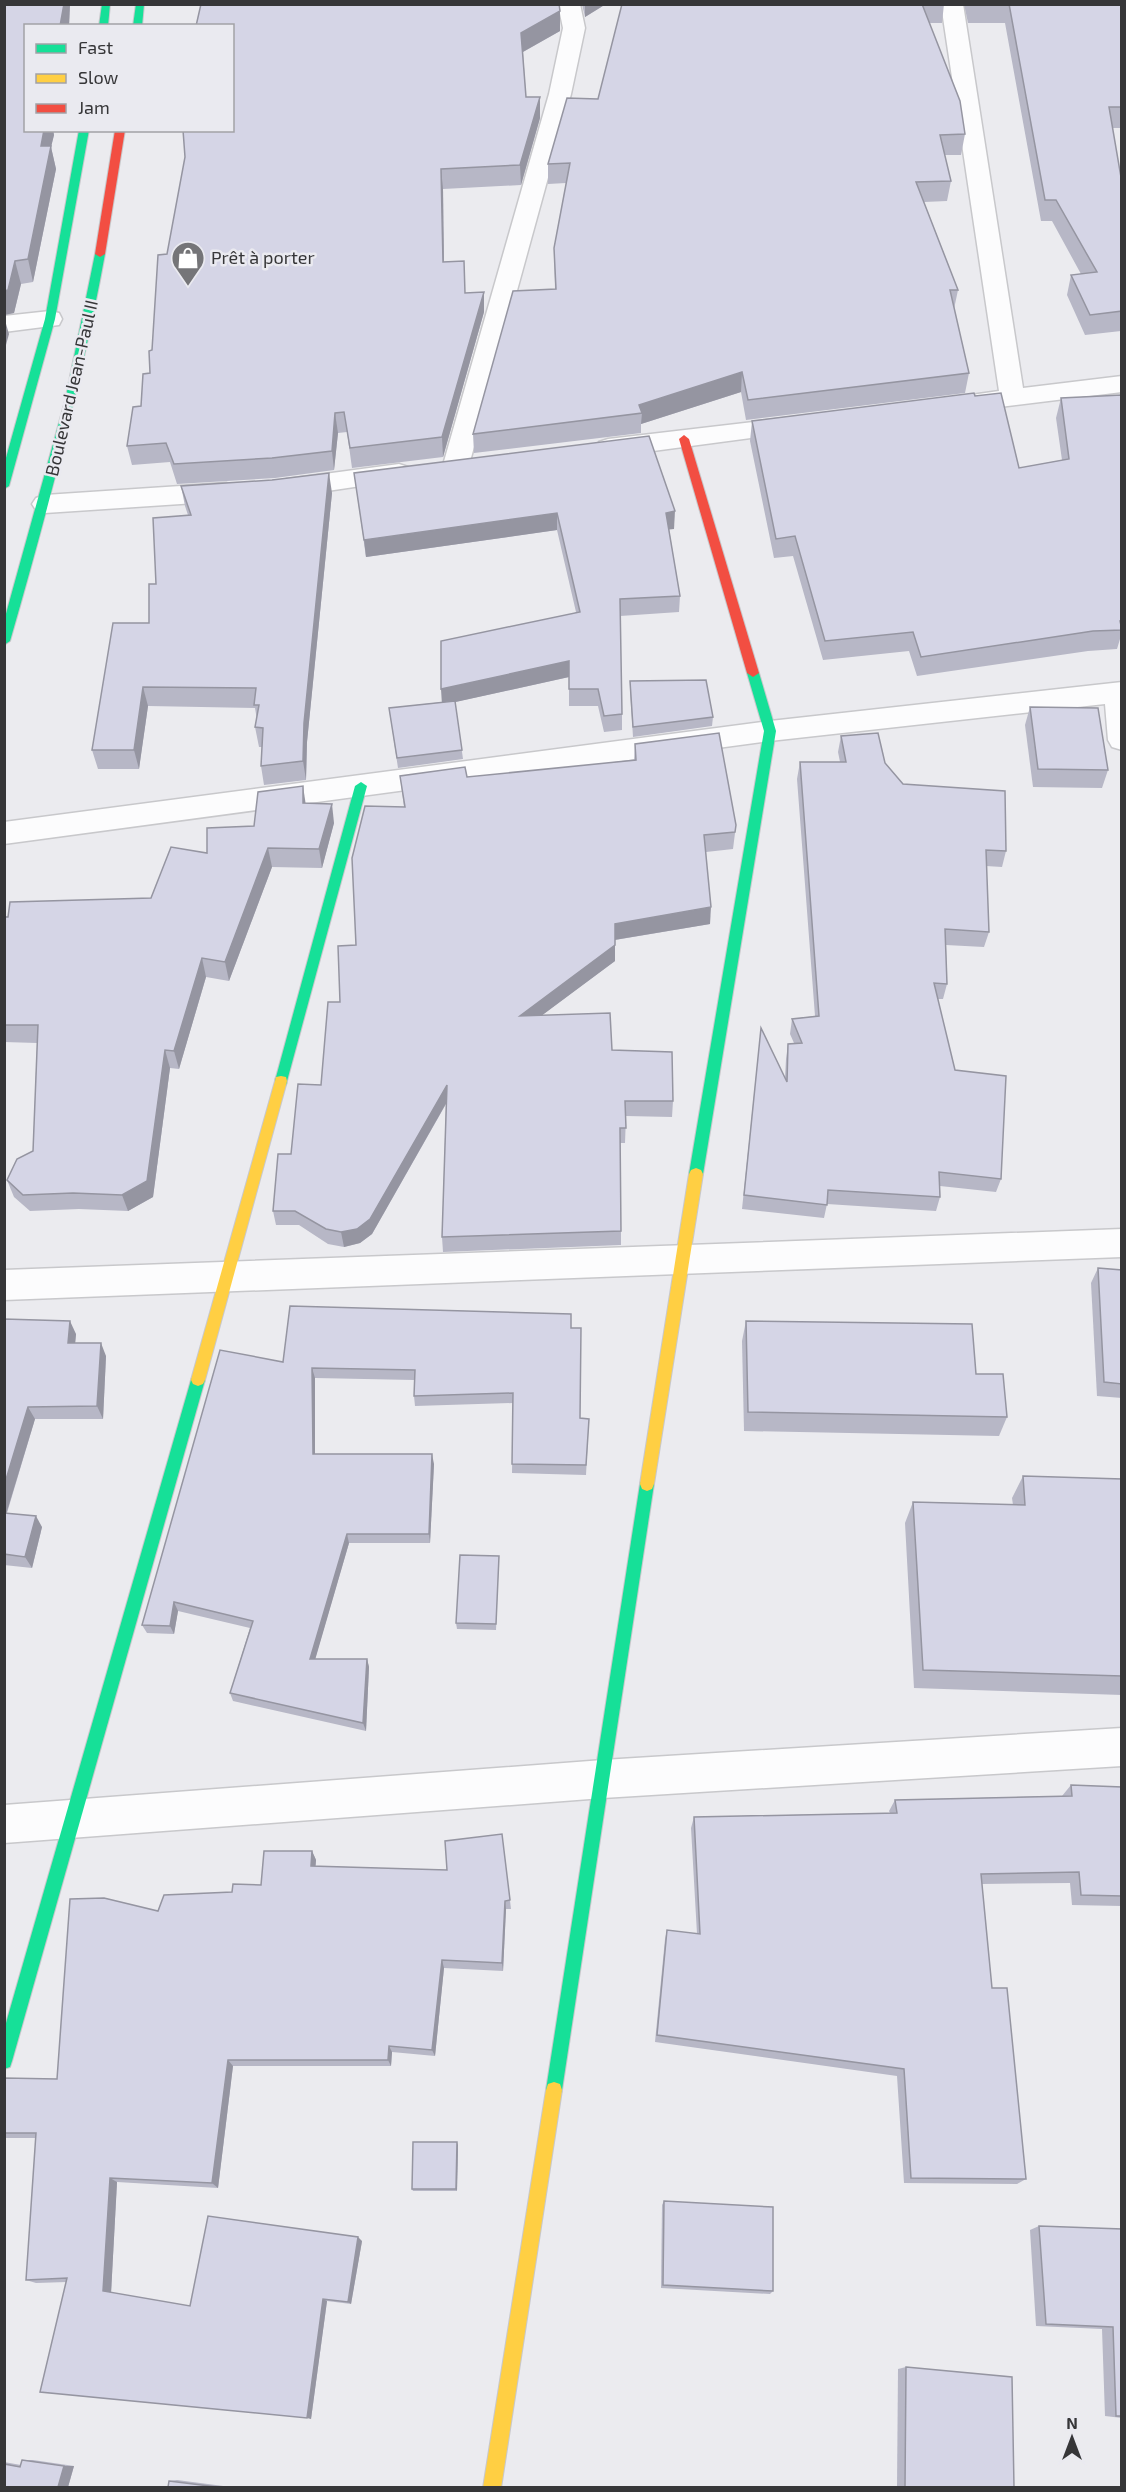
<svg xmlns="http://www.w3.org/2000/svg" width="1126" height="2492" font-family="'Exo 2',sans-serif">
<rect width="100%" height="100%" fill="#ebebef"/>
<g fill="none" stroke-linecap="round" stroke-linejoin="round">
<g stroke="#c8c8cb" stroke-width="3">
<g id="street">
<polygon points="558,4 580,4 585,28 571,94 469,465 465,471 456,474 447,471 443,465 549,94 563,28"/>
<polygon points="941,4 963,4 1023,388 1122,376 1122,392 959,412 950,410 946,404 950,398 999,391"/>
<polygon points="50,311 59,313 62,319 59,325 4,332 4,316"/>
<polygon points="795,417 804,419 808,425 804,431 608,457 599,454 595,448 599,442 608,439"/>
<polygon points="399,464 408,467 412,473 408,479 287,497 278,494 274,488 278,482 287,479"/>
<polygon points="226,483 235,486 239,492 235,498 226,501 45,513 36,510 32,504 36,498 45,495"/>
<polygon points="1122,682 1122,750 1112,747 1108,740 1105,704 770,741 4,844 4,822 770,721"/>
<polygon points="1122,1229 1122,1257 4,1300 4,1270"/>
<polygon points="1122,1728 1122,1766 603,1798 4,1843 4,1805 603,1760"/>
</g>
</g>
<g stroke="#c8c8cb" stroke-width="2">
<g id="fast">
<polygon points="102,4 110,4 108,26 99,26"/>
<polygon points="136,4 144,4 142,26 133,26"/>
<polygon points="79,130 89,130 55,319 9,486 4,489 4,465 45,319"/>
<path d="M100,251l5,3c-24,131 -58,259 -95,387l-6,4v-24l61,-220 30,-147z"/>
<polygon points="753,669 759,673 776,731 703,1174 701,1178 691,1178 689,1174 764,731 747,673"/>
<polygon points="361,782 367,786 287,1081 286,1085 276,1085 275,1081 355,786"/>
<polygon points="198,1374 203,1376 205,1380 12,2061 10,2067 4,2069 4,2030 191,1380 193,1376"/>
<polygon points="647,1477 652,1479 654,1484 562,2090 560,2096 554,2098 548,2096 546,2090 640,1484 642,1479"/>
</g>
</g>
<g stroke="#c8c8cb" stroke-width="2">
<g id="slow">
<polygon points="281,1076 286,1077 287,1081 205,1380 203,1384 198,1386 193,1384 191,1380 275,1081 276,1077"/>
<polygon points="696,1168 701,1170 703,1174 654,1484 652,1489 647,1491 642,1489 640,1484 689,1174 691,1170"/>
<polygon points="554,2082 560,2084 562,2090 501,2488 483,2488 546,2090 548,2084"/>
</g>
</g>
<g stroke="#c8c8cb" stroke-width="2">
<g id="jam">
<polygon points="115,130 125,130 105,254 100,257 95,254"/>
<polygon points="684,435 689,439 759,673 753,677 747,673 679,439"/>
</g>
</g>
<use href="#street" fill="#fcfcfd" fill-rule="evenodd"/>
<use href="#fast" fill="#16e098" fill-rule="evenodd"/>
<use href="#slow" fill="#ffcf43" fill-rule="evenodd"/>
<use href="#jam" fill="#f24e42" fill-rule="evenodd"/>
</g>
<g fill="#b7b7c6">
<polygon points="4,4 70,4 69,26 26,26 26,130 53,130 54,135 51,147 56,169 33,282 21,284 14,313 4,315"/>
<polygon points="582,4 606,4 585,17"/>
<polygon points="622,4 944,4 942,23 929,23 965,134 961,155 944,155 951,181 947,201 924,202 958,290 954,309 969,373 965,393 746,420 741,392 641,424 641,433 474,453 473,434 555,289 554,248 566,183 548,184 548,164 598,99"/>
<polygon points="964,4 1122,4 1122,128 1112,128 1122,183 1122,331 1121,331 1085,335 1067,295 1071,275 1081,274 1052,221 1041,221 1005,23 968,23"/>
<polygon points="560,11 560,31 523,52 526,97 540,118 521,185 443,189 444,262 465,293 484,292 484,312 443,457 352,468 347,432 338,433 334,470 275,478 177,484 170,462 132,465 127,446 141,406 150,373 152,350 167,254"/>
<polygon points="1122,395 1122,639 1120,639 1117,649 1088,651 917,676 909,651 823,660 793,556 774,558 750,441 752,421 975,396 1019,468 1062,460 1056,418 1061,398"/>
<polygon points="354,473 674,529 669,529 680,596 679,612 620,616 622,714 622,730 604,732 598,706 569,706 569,677 455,702 463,759 398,768 389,708 442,702 576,612 557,530 366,557"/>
<polygon points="181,486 332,493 307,742 306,780 264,785 261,766 262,747 259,747 255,727 257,720 255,708 148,706 139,769 98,769 92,750 149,623 156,584 188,515 185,506"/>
<polygon points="630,681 713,717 712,726 633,737 630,690"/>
<polygon points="1030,707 1108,770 1102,788 1033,787 1025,725"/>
<polygon points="841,736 885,763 903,784 1006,851 1002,867 986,866 989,932 984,947 946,945 947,984 943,999 937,999 955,1070 1001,1179 996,1192 940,1186 940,1197 936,1211 827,1204 824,1218 742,1209 761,1028 785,1078 786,1059 788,1044 794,1043 790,1034 792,1019 815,1016 797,779 800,762 840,762 838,752"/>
<polygon points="635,744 736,825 733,849 706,852 710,924 615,940 615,961 542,1015 612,1050 673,1101 672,1117 626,1116 625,1143 620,1143 621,1231 621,1245 443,1252 442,1237 446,1104 372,1234 360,1243 344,1247 328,1244 299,1225 276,1225 273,1211 291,1154 321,1085 340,1002 356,945 404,807 400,776 467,777 634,761"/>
<polygon points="306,803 334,823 322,868 272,867 229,981 206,977 179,1069 170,1068 153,1197 128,1211 79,1209 30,1211 14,1197 7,1180 33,1151 37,1043 4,1042 4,917 151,898 207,853 254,826"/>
<polygon points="1098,1268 1122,1270 1122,1398 1097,1396 1091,1283"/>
<polygon points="4,1319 76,1334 75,1343 106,1356 103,1419 35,1419 7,1513 42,1527 32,1568 4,1565"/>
<polygon points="746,1321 976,1374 1007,1417 999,1436 744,1431 742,1341"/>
<polygon points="571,1328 580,1418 589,1419 586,1475 512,1473 513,1403 415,1406 414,1396 414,1380 315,1378 315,1454 434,1464 430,1543 349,1543 315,1659 367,1659 369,1667 366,1731 233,1701 230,1693 250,1628 178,1611 174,1634 147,1633 142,1625 283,1362"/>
<polygon points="1023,1476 1122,1479 1122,1695 914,1688 905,1523 913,1502 1013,1505 1012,1498"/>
<polygon points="499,1556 496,1630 457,1629 456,1623"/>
<polygon points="1071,1785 1122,1787 1122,1906 1072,1905 1070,1883 982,1884 992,1988 1026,2179 1017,2184 904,2183 897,2076 655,2042 665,1939 667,1930 697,1934 691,1828 694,1817 890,1813 889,1811 895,1800 1062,1796"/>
<polygon points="502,1834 511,1909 506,1909 503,1971 444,1968 435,2056 392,2052 391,2066 233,2066 218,2188 117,2182 111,2293 190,2306 362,2241 351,2304 327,2301 311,2419 67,2282 36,2283 26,2280 36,2138 4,2138 4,2078 57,2079 158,1911 261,1885 312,1851 316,1860 315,1866 447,1870"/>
<polygon points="458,2145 457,2191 413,2191 412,2189"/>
<polygon points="664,2201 773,2291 770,2294 661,2288 662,2205"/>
<polygon points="1039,2226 1122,2229 1122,2418 1105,2416 1102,2329 1036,2326 1030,2230"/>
<polygon points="906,2367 1014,2487 897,2487 898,2369"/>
<polygon points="22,2460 33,2460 74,2466 68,2487 4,2487 4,2462 21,2465"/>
<polygon points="177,2480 231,2487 168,2487 169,2481"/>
</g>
<g fill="#9595a1">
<polygon points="64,4 70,4 69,26 60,26"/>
<polygon points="585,4 606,4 585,17"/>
<polygon points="560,11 560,31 521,53 521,33"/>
<polygon points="540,97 540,118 521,185 520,165"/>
<polygon points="44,130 53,130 54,135 51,147 56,169 33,282 28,259 41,146"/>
<polygon points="441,169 443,189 444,282 443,262"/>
<polygon points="15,261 21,284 14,313 4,315 4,291"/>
<polygon points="484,292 484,312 443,457 442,437"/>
<polygon points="4,317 9,334 4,352"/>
<polygon points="742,372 741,392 641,424 642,413 639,405"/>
<polygon points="335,413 338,433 334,470 332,451"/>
<polygon points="329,473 332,493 307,742 306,780 303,761 304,723"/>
<polygon points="675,511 674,529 665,530 666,513"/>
<polygon points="557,513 557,530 366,557 364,540"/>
<polygon points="569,661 569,677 442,705 441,689"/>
<polygon points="143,687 148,706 139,769 134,750"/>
<polygon points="303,786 306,806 303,803"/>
<polygon points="332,804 334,823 322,868 319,849"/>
<polygon points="268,848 272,867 229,981 225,962"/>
<polygon points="711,907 710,924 614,940 615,924"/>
<polygon points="615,945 615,961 521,1031 520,1016"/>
<polygon points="202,958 206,977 179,1069 174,1051"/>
<polygon points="165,1050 170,1068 153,1197 128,1211 122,1195"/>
<polygon points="447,1085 448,1100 372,1234 360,1243 344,1247 341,1232"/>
<polygon points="70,1321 76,1334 74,1356 68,1343"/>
<polygon points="101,1343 106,1356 103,1419 97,1406"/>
<polygon points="312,1368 315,1378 315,1464 313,1454"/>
<polygon points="28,1407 35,1419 4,1521 4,1486"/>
<polygon points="432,1454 434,1464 430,1543 429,1534"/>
<polygon points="36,1516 42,1527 32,1568 25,1557"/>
<polygon points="347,1534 349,1543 313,1667 310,1659"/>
<polygon points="174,1602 178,1611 174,1634 170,1626"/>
<polygon points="367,1659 369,1667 366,1731 363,1723"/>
<polygon points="312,1851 316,1860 315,1875 311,1866"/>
<polygon points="505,1901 506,1909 503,1971 502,1963"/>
<polygon points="442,1960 444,1968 435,2056 432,2050"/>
<polygon points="389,2046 392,2052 391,2066 388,2060"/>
<polygon points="228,2060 233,2066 218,2188 212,2183"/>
<polygon points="457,2142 458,2145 457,2191 456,2189"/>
<polygon points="110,2178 117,2182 111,2294 103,2291"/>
<polygon points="358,2237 362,2241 351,2304 348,2302"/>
<polygon points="323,2299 327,2301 311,2419 307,2418"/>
<polygon points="64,2466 74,2466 68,2487 58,2487"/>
</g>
<g fill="#d5d5e6" stroke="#9595a1" stroke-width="1.5">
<polygon points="4,4 64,4 60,26 26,26 26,130 44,130 41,146 51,146 28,259 15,261 8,290 4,291"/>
<polygon points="201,4 559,4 560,11 521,33 526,97 540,97 520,165 441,169 443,262 464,261 465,293 484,292 442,437 350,448 344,412 335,413 332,451 272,458 174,464 166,443 127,446 133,407 141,406 143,374 150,373 149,351 152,350 158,255 167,254 185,157 183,130 232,130 232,26 196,26"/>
<polygon points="622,4 922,4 960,101 965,134 940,135 951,181 916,182 958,290 950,290 969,373 748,400 742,372 639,405 642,413 473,434 513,291 556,289 554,248 570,163 548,164 567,98 598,99"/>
<polygon points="1009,4 1122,4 1122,107 1109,107 1122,183 1122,311 1090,315 1071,275 1097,272 1056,200 1045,200"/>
<polygon points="974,393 975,396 1001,393 1019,468 1069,459 1061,398 1122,395 1122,621 1120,621 1122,630 1093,631 921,657 913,632 825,641 795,536 776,539 752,421"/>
<polygon points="649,436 675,511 666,513 680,596 620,599 622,714 604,716 598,689 569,689 569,661 441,689 441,641 580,612 557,513 364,540 354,473"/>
<polygon points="329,473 304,723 303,761 261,766 263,728 255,727 259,705 254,705 256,688 143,687 134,750 92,750 113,623 149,623 149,584 156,584 153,518 191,515 181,486 272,480"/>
<polygon points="706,680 713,717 633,727 630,681"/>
<polygon points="455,701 462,750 397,758 389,708"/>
<polygon points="1030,707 1098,708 1108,770 1038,769"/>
<polygon points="719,733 736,825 735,832 704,835 711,907 615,924 615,945 520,1016 610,1013 612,1050 672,1052 673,1101 625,1101 626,1128 620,1128 621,1231 442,1237 447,1085 370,1219 357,1229 341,1232 326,1229 295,1211 273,1211 278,1154 291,1154 298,1084 321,1085 328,1002 340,1002 338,946 356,945 352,858 365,806 405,807 400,776 465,767 467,777 636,760 635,744"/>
<polygon points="878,733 885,763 903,784 1005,791 1006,851 986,850 989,932 945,929 947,984 934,983 955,1070 1006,1076 1001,1179 939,1172 940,1197 828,1190 827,1205 744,1195 761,1028 787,1082 788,1044 802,1043 792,1019 819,1016 800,762 846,762 841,736"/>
<polygon points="303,786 303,803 332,804 319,849 268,848 225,962 202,958 174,1051 165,1050 147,1181 122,1195 73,1193 23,1195 7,1180 17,1159 33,1151 38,1025 4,1025 4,917 8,917 10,902 151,898 171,847 207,853 207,828 254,826 258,792"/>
<polygon points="1098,1268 1122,1270 1122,1384 1104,1382"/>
<polygon points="290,1306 571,1314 571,1328 581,1328 580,1418 589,1419 586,1465 512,1464 513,1393 414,1396 415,1370 312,1368 313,1454 432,1454 429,1534 347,1534 310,1659 367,1659 363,1723 230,1693 253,1621 174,1602 170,1626 142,1625 220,1350 283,1362"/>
<polygon points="4,1319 70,1321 68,1343 101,1343 97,1406 28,1407 4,1486"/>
<polygon points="746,1321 972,1324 976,1374 1003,1374 1007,1417 748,1412"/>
<polygon points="1023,1476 1122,1479 1122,1676 923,1670 913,1502 1025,1505"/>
<polygon points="4,1513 36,1516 25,1557 4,1554"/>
<polygon points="460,1555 499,1556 496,1624 456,1623"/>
<polygon points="1071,1785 1122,1787 1122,1896 1081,1895 1079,1872 981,1874 992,1988 1007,1988 1026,2179 911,2178 904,2069 657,2035 667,1930 700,1934 694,1817 897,1813 895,1800 1072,1796"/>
<polygon points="502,1834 510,1900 505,1901 502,1963 442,1960 432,2050 389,2046 388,2060 228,2060 212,2183 110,2178 103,2291 190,2306 208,2216 358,2237 348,2302 323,2299 307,2418 40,2392 67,2278 26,2280 36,2133 4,2133 4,2078 57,2079 70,1899 104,1898 158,1911 164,1895 232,1892 233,1884 261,1885 264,1851 312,1851 311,1866 447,1870 445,1841"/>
<polygon points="413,2142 457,2142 456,2189 412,2189"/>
<polygon points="664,2201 773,2207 773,2291 663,2285"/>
<polygon points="1039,2226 1122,2229 1122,2416 1116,2416 1113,2327 1046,2324"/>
<polygon points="906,2367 1012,2377 1014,2487 905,2487"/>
<polygon points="22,2460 64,2466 58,2487 4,2487 4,2464 20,2467"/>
<polygon points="169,2481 217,2487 168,2487"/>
</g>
<defs>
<g id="shop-pin" transform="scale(1.725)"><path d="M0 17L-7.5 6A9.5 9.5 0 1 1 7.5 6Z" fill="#757578" stroke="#eaeaf0"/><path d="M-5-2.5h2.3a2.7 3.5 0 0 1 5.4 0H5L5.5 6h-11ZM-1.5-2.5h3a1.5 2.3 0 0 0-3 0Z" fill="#fff"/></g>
</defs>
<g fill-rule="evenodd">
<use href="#shop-pin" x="188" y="258"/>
</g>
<g text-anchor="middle" stroke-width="5" stroke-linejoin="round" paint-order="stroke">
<g font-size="18" fill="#363638" stroke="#eaeaf0" text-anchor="start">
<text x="211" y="264">Prêt à porter</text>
</g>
<g font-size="18" fill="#363638" stroke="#eaeaf0">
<text transform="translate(72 388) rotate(-77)" y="6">Boulevard Jean-Paul II</text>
</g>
</g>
<rect width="1126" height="2492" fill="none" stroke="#363638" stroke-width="12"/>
<rect x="24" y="24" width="210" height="108" fill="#eaeaf0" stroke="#a2a2a6" stroke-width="1.5"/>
<rect x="36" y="44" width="30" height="9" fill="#16e098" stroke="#a2a2a6" stroke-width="1.5"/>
<text x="78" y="54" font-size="18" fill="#363638">Fast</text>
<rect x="36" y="74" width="30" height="9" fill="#ffcf43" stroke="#a2a2a6" stroke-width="1.5"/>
<text x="78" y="84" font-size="18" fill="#363638">Slow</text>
<rect x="36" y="104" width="30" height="9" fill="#f24e42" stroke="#a2a2a6" stroke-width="1.5"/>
<text x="78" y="114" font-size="18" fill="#363638">Jam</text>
<g transform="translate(1072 2438)" stroke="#eaeaf0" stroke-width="4.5" paint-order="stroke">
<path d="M0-4.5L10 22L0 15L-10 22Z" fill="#363638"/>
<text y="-9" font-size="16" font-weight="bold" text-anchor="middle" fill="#363638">N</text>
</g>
</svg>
